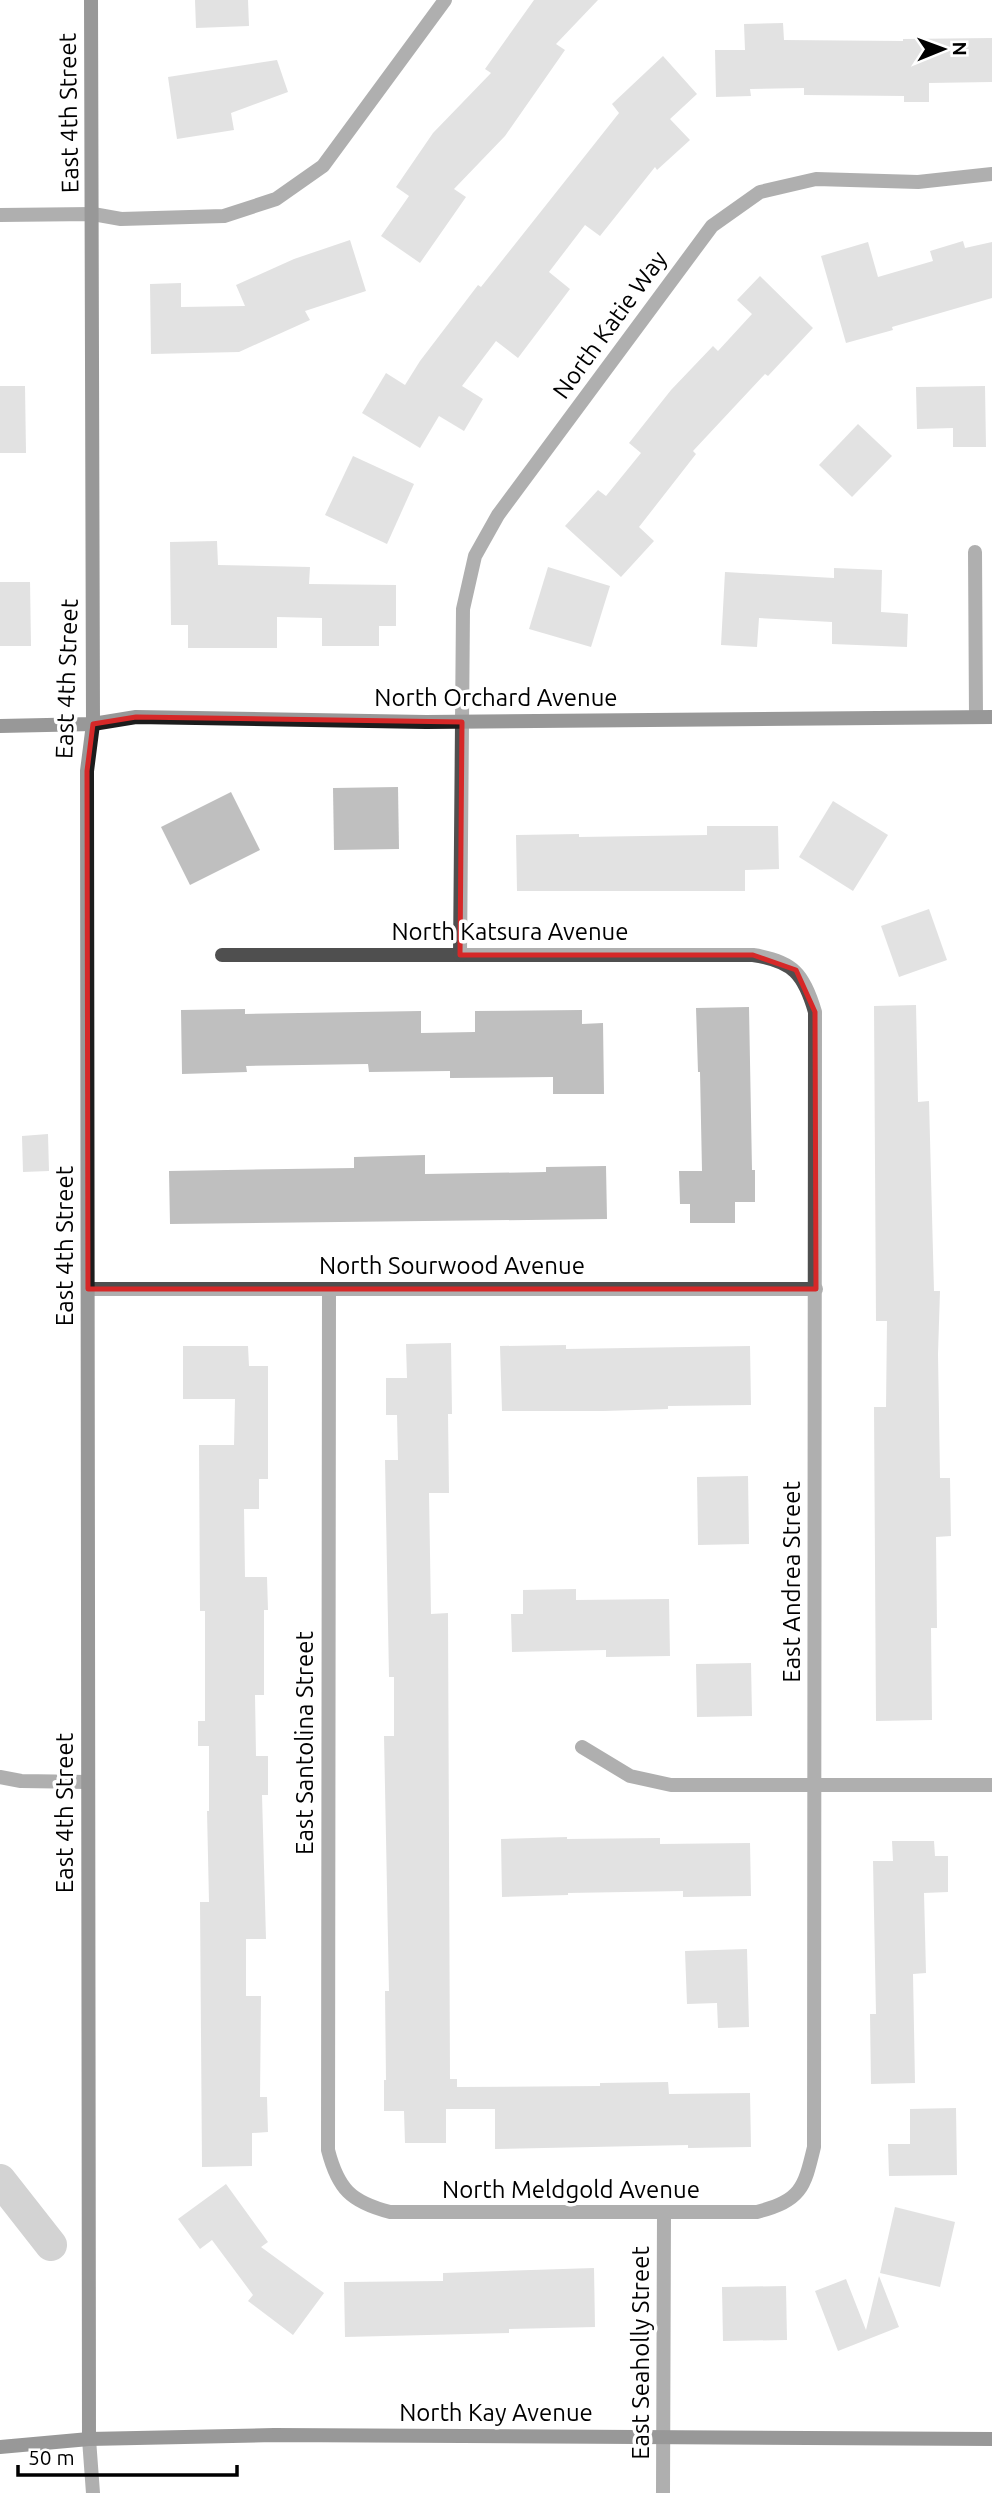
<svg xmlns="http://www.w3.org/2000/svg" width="992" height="2493" font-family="Ubuntu,sans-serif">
<rect width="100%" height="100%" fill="#fff"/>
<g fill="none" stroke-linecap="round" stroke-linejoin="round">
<polyline stroke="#9d9d9d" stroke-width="32" points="0,2180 51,2245"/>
</g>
<g fill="#bfbfbf">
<polygon points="195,0 248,0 249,26 196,28"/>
<polygon points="534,0 598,0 556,44 565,50 505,136 454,189 466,197 420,263 381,236 409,196 396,187 433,133 491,73 485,69"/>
<polygon points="783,23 784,40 903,41 903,39 992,38 992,82 929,83 929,102 904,102 904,96 804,95 804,88 750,89 751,96 716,97 715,50 745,50 744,24"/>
<polygon points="663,56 697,94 670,119 690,140 657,170 655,167 600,236 585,225 549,272 570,289 518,358 496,341 462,386 483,399 464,431 439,416 420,448 362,413 386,373 405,385 420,361 478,285 481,287 619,113 612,104"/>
<polygon points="277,60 288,92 231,113 234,130 177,139 168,77"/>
<polygon points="350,240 366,291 305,311 310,320 239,352 151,354 150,284 181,283 181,307 245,306 236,285 294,259"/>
<polygon points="963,241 965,248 992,242 992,298 892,327 893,330 846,343 821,256 868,242 878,277 933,261 930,251"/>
<polygon points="760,276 813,328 768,376 765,374 693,451 696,454 639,527 654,541 621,577 565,526 598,490 606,496 641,453 629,443 671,390 713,346 718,351 752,314 737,300"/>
<polygon points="0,386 25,386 26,453 0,453"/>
<polygon points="985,386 986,447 953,447 953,428 917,429 916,387"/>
<polygon points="858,424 892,456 852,497 819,465"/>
<polygon points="353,456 414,484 387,544 325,515"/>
<polygon points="217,541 218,565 310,567 309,584 396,585 396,626 379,626 379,646 322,646 322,618 277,617 277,648 188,648 188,625 171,625 170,542"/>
<polygon points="548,567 610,586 591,647 529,629"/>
<polygon points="834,568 882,570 881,612 908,614 907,647 832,644 832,622 759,618 757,647 721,645 725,572 834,578"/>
<polygon points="0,582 30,582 31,646 0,646"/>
<polygon points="398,787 399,849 334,850 333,788"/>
<polygon points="231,792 260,850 190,885 161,827"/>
<polygon points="833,801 888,835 853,891 799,857"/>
<polygon points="707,826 778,826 779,869 745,870 745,891 517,891 516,835 579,834 579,837 707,835"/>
<polygon points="929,909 947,960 899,977 881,926"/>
<polygon points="916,1005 918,1102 929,1101 934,1291 940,1291 938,1354 940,1478 950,1478 951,1536 936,1537 937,1628 931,1628 932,1720 876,1721 874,1407 886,1407 887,1321 876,1321 874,1006"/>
<polygon points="749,1007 752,1170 755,1170 755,1202 735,1202 735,1223 690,1223 690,1204 680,1204 679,1171 702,1171 700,1072 698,1072 696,1008"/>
<polygon points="245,1009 245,1014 421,1011 421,1033 475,1032 475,1011 582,1010 582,1024 603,1023 604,1094 553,1094 553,1077 450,1078 450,1071 369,1072 368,1064 246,1066 247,1072 182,1074 181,1010"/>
<polygon points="48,1134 49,1171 23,1172 22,1136"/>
<polygon points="425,1155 425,1174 546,1172 546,1167 606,1166 607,1219 170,1224 169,1171 354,1168 354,1157"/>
<polygon points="451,1343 452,1414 448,1414 449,1493 429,1493 431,1614 448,1613 450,2079 457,2079 457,2087 600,2086 600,2083 668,2082 669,2094 750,2093 751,2147 688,2148 688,2145 495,2149 495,2109 446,2109 446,2143 405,2143 404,2111 384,2111 384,2080 386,2080 385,1991 389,1991 384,1736 394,1736 394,1677 389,1677 385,1460 398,1460 397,1415 386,1415 386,1378 407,1378 406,1344"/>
<polygon points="566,1345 566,1349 750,1346 751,1405 668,1406 668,1409 604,1411 502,1411 500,1346"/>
<polygon points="183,1346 248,1346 249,1366 268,1366 268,1479 259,1479 259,1509 244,1509 245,1577 267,1577 268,1610 264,1610 264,1695 255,1695 256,1756 268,1756 268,1795 262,1795 266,1939 246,1939 246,1996 261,1996 260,2097 267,2097 268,2132 252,2133 252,2166 202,2167 200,1902 209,1902 207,1811 209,1811 209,1746 198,1746 198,1721 205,1721 205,1611 200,1611 199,1445 234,1445 235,1399 183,1399"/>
<polygon points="748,1476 749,1544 698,1545 697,1477"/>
<polygon points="576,1589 576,1600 669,1599 670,1656 606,1657 606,1650 512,1652 511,1614 523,1614 523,1590"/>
<polygon points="751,1663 752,1716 697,1717 696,1664"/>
<polygon points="567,1837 567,1839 660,1838 660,1844 750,1843 751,1896 683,1897 683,1891 568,1893 568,1895 502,1897 501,1839"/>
<polygon points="892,1841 934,1841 935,1856 948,1856 948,1892 924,1893 926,1973 913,1974 915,2083 871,2084 870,2014 876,2014 873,1861 893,1861"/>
<polygon points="747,1949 749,2027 718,2028 717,2003 687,2004 685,1951"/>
<polygon points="956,2108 957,2175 889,2176 888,2144 910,2144 910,2109"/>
<polygon points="226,2184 268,2242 261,2247 324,2293 293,2335 248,2301 253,2295 212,2240 200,2249 178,2219"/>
<polygon points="895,2207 955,2222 940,2287 880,2273"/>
<polygon points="594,2268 595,2327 509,2329 509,2333 345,2337 344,2282 443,2281 443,2273"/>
<polygon points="879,2276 899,2327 838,2351 815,2291 846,2279 866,2330"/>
<polygon points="786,2286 787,2340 723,2341 722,2287"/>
</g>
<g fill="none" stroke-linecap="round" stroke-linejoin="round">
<g stroke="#4f4f4f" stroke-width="14">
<polyline points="0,215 93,214 121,219 224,216 276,199 323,166 445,0"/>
<polyline points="975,552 976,717"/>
<path d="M222,955h531c40,6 51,19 62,57l-1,1135c-10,42 -13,53 -57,65h-367c-39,-10 -52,-23 -62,-62l1,-861"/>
<polyline points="460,955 463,609 475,556 498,515 712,226 760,192 816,179 918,182 992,174"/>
<polyline points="88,1289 816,1289"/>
<polyline points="582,1747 630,1776 671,1785 992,1785"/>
<polyline points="0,1777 21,1781 88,1782"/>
<polyline points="89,2439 93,2493"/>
<polyline points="663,2493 664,2213"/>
</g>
<g stroke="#1c1c1c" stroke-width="14">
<polyline points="0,726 93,724 136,717 426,722 992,717"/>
<polyline points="89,2439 87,771 93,724 91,0"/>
<polyline points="0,2447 89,2439 274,2435 992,2439"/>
</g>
</g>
<path d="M0 0H992V2493H0ZM136,717l326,5 -2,233h293l43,15 19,42 1,277h-728l-1,-518 6,-47z" fill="#fff" fill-opacity=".55" fill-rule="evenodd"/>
<path fill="none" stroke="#d62828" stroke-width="5" stroke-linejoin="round" d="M136,717l326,5 -2,233h293l43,15 19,42 1,277h-728l-1,-518 6,-47z"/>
<g text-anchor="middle" stroke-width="7" stroke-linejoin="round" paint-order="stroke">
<g font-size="24" fill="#000" stroke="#fff">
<text transform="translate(69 113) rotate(-91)" y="8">East 4th Street</text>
<text transform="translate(610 325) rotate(-54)" y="8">North Katie Way</text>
<text transform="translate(67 679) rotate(-88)" y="8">East 4th Street</text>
<text x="496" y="706">North Orchard Avenue</text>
<text x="510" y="940">North Katsura Avenue</text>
<text transform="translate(65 1246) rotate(-90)" y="8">East 4th Street</text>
<text x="452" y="1274">North Sourwood Avenue</text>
<text transform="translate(792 1582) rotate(-90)" y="8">East Andrea Street</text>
<text transform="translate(305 1743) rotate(-90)" y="8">East Santolina Street</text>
<text transform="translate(65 1813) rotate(-90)" y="8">East 4th Street</text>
<text x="571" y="2198">North Meldgold Avenue</text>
<text transform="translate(641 2353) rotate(-90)" y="8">East Seaholly Street</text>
<text x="496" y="2421">North Kay Avenue</text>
</g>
</g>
<g transform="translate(943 49) rotate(89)" stroke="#ffffff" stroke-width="5" paint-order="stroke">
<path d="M0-5L12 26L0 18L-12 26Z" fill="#000000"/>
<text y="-10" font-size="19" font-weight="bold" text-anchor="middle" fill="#000000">N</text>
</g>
<path d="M18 2465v10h219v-10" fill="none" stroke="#000000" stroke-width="3.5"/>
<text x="28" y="2465" font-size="21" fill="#000000" stroke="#ffffff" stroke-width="5" paint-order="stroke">50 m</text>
</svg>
